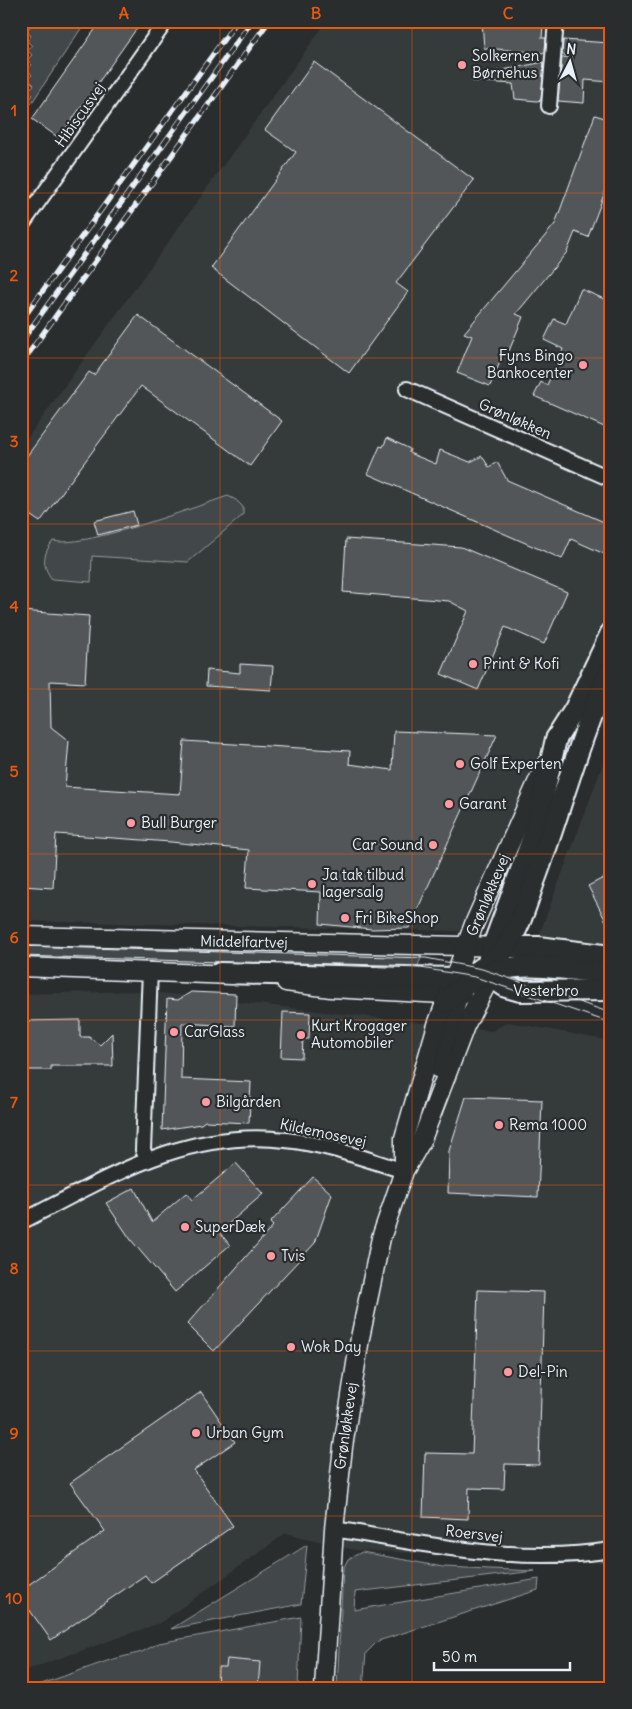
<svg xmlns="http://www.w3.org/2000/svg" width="632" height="1709" font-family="Delius,sans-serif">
<rect width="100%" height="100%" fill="#2a2d2e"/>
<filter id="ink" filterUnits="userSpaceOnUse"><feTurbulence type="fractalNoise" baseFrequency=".02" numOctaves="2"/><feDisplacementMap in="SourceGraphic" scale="10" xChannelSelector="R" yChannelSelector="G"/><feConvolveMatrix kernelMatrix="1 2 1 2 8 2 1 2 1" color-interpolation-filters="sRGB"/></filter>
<g filter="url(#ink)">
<g fill="#363a3b">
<polygon points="327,21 611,21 611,725 549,729 459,931 21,921 21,447"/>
<polygon points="611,743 611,944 538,938"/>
<polygon points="142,991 492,1031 508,1022 611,1041 611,1563 355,1550 286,1533 160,1623 21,1672 21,994"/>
</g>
<g fill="#424648" stroke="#959ca0">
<polygon points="26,21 86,21 31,104 28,100 33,95 28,90 34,85 28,79 32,75 27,69 32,65 27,60 32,55 27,50 32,46 27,41 31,36 26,30 31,26"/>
<path d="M228,496l8,4 7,7v8l-55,47 -96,-6 -1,26 -39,-3c-11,-14 -9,-25 1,-38 28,8 142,-34 175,-45z"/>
<polygon points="21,942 423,953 415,973 21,960"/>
<polygon points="307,1545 301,1604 171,1629"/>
<polygon points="362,1552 443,1567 535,1571 355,1592 354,1610 539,1579 538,1590 378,1641 366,1653 363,1688 337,1688 343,1569 348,1559"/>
<polygon points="301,1617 298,1688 30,1688 110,1660 142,1652 159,1643"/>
</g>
<g fill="#535759" stroke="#e8f1f8">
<polygon points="101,21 142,21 59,138 32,119"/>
<polygon points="482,21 543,24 542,38 546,38 545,53 484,48"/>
<polygon points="563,40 611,43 611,82 585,80 584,103 558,101 562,58 573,56 562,55"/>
<polygon points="314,62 474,180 396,283 408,292 349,373 211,268 296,152 265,130"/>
<polygon points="544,62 541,100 537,101 515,99 513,84 472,81 472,76"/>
<polygon points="595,115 611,120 611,176 588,237 575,232 567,252 516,314 523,317 509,351 505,350 490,386 457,373 472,336 464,333 555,224"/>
<polygon points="581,289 611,302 611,329 606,339 611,341 611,430 534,396 541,382 547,385 563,349 544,340 554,319 566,324"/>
<polygon points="138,315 282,421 250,466 141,386 40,522 21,509 21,464 89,372 94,375"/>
<polygon points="387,438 410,449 409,453 436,464 440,450 470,462 482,456 489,467 497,462 507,480 611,525 611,557 571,539 562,559 368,474 380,446 383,447"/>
<polygon points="133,511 137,525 98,535 94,521"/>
<polygon points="346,539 461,547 567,592 544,644 505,627 478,690 441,674 468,611 449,601 343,592"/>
<polygon points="21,611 89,616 85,683 50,681 51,727 69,741 65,787 180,794 184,741 350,751 349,764 392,770 394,731 497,735 409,928 372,929 320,924 321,892 246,888 249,850 171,842 56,834 53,888 21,886"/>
<polygon points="240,664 273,666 271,690 206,686 207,670 240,673"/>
<polygon points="611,874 611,931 588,886"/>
<polygon points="191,992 236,994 235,1026 182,1023 181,1079 251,1082 249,1123 205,1121 201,1124 162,1130 167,999 178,1000"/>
<polygon points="283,1012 310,1013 309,1039 303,1039 302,1058 281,1057"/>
<polygon points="80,1020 80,1037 89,1037 100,1045 112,1033 113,1066 51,1066 51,1070 24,1070 24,1066 21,1066 21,1021"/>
<polygon points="466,1097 542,1100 538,1197 448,1193 449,1151"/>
<polygon points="236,1163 263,1194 219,1232 230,1245 175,1292 131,1240 106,1203 134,1188 152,1222 186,1193 192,1200"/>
<polygon points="313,1177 332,1194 315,1243 214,1351 187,1324 273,1226 270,1223"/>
<polygon points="478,1290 544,1292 539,1465 505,1464 504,1489 469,1488 468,1519 423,1517 425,1453 472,1454"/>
<polygon points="201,1392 235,1442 194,1470 233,1526 151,1583 145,1575 51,1640 21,1598 21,1590 105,1531 70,1483"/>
<polygon points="227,1659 260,1662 258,1688 217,1688 218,1667 226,1667"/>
</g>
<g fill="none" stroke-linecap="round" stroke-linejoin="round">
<g stroke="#e8f1f8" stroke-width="18">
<g id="minor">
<polyline points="549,106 556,21"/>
<polyline points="21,226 166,21"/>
<polyline points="407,389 611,479"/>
<polyline points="147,1159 143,1150 150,970"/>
<path d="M21,1222c87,-44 164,-94 265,-82 40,4 79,19 118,31"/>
<path d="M334,1529c91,15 184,36 277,21"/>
</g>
</g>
<g stroke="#e8f1f8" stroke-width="21">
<g id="tertiary">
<polyline points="21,936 506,947 465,1026 421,1142 404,1171 381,1238 360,1338 343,1447 334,1529 324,1688"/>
<polyline points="21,967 233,975"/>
<polyline points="286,982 331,988 462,995"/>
<polyline points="437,1068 459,993"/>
<polyline points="404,1170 404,1138 437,1025 474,924 545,765"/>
</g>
</g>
<g stroke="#e8f1f8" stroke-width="24">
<g id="secondary">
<polyline points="611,633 575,709 556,739 535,832 489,957 488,965 494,979 506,987 520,991 611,990"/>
<polyline points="506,947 538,947 611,956"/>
<path d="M220,973l234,5c21,-3 38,-14 51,-31 16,-19 23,-50 32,-73 25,-69 43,-139 74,-205"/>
<path d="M445,1003c51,-54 101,-33 166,-30"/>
</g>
</g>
<use href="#minor" stroke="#2a2d2e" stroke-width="14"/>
<use href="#tertiary" stroke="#2a2d2e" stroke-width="18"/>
<use href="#secondary" stroke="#2a2d2e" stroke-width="20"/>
<g stroke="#e8f1f8" stroke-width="1">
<polyline points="21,946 426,958 482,969 611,1013"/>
<polyline points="21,956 421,968 475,977 611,1023"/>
</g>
<g stroke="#e8f1f8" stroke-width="5.5">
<g id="rail">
<polyline points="21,321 237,21"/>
<polyline points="21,342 252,21"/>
<polyline points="21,364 269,21"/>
</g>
</g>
<use href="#rail" stroke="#2a2d2e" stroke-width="4" stroke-dasharray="11" stroke-linecap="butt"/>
</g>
</g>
<path fill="none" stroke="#e8590c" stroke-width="1" stroke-opacity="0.55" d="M220,21v1667M412,21v1667M21,193h590M21,358h590M21,524h590M21,689h590M21,854h590M21,1020h590M21,1185h590M21,1351h590M21,1516h590"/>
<g fill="#ff9aa2" stroke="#2a2d2e" stroke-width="2">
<circle cx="462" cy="65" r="5"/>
<circle cx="583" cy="365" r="5"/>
<circle cx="473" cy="664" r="5"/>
<circle cx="460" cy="764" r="5"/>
<circle cx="449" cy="804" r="5"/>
<circle cx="131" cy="823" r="5"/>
<circle cx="433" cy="845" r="5"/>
<circle cx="312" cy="884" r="5"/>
<circle cx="345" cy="918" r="5"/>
<circle cx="174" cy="1032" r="5"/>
<circle cx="301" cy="1035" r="5"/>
<circle cx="206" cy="1102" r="5"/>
<circle cx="499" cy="1125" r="5"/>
<circle cx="185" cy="1227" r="5"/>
<circle cx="271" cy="1256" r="5"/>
<circle cx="291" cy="1347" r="5"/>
<circle cx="508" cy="1372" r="5"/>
<circle cx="196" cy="1433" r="5"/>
</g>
<g text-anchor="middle" stroke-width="4.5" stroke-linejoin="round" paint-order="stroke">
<g font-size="15" fill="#e8f1f8" stroke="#2a2d2e" text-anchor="start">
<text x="472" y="61">Solkernen<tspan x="472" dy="17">Børnehus</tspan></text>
<text x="573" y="361" text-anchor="end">Fyns Bingo<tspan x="573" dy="17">Bankocenter</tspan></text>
<text x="483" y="669">Print &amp; Kofi</text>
<text x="470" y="769">Golf Experten</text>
<text x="459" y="809">Garant</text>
<text x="141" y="828">Bull Burger</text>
<text x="423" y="850" text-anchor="end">Car Sound</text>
<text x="322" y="880">Ja tak tilbud<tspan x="322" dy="17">lagersalg</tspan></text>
<text x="355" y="923">Fri BikeShop</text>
<text x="311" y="1031">Kurt Krogager<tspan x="311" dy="17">Automobiler</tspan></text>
<text x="184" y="1037">CarGlass</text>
<text x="216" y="1107">Bilgården</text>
<text x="509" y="1130">Rema 1000</text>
<text x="195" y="1232">SuperDæk</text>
<text x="281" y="1261">Tvis</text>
<text x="301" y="1352">Wok Day</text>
<text x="518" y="1377">Del-Pin</text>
<text x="206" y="1438">Urban Gym</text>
</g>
<g font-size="15" fill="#e8f1f8" stroke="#2a2d2e">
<text transform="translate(80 115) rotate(-55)" y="5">Hibiscusvej</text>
<text transform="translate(515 419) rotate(24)" y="5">Grønløkken</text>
<text transform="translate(488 895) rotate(-67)" y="5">Grønløkkevej</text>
<text transform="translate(244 942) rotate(1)" y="5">Middelfartvej</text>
<text x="546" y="996">Vesterbro</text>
<text transform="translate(323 1133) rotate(12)" y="5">Kildemosevej</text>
<text transform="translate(346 1426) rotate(-82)" y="5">Grønløkkevej</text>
<text transform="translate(474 1534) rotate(7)" y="5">Roersvej</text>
</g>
</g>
<rect width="632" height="1709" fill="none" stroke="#2a2d2e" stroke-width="55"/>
<g transform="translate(570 62) rotate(6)" stroke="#2a2d2e" stroke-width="4" paint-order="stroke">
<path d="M0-4L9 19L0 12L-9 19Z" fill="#e8f1f8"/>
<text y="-8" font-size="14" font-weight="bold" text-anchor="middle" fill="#e8f1f8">N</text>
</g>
<path d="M434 1662v8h136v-8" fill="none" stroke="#e8f1f8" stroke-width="2.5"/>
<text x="442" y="1662" font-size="15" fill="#e8f1f8" stroke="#2a2d2e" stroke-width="4" paint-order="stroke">50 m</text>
<rect x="28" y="28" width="576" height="1654" fill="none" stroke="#e8590c" stroke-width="2"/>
<g font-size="16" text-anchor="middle" font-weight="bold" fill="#e8590c">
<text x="124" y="19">A</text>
<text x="316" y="19">B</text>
<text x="508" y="19">C</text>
<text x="14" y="116">1</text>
<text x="14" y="281">2</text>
<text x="14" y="447">3</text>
<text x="14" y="612">4</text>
<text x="14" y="777">5</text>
<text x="14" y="943">6</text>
<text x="14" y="1108">7</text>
<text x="14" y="1274">8</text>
<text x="14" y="1439">9</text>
<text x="14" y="1604">10</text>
</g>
</svg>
